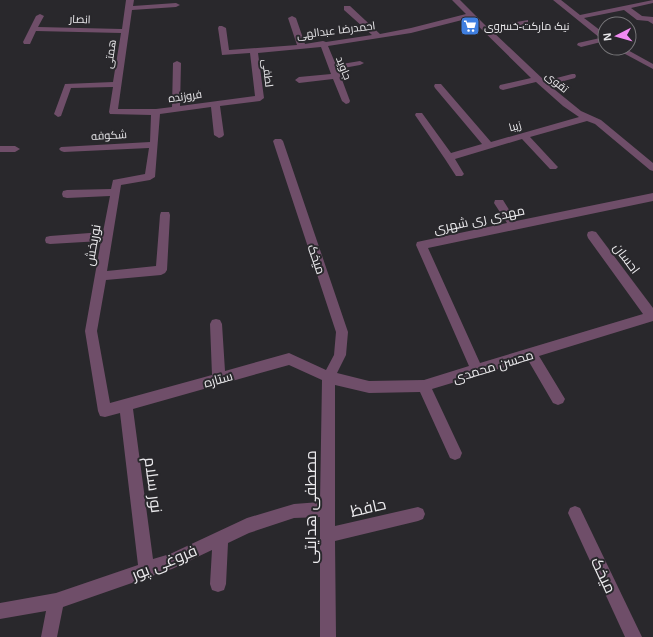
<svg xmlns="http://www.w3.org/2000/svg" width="653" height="637" font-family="Helvetica,Cairo,sans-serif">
<rect width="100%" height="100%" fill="#29282c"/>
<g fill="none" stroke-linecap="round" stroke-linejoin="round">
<g fill="#6f4e69" fill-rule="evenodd">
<path d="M126,0h8l-1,6 43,-3 4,2 -4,2 -44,3 -14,99h38l16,-2 1,-44 4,-2 4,2 -1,43 75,-10 -5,-43 -28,2 -4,-27 1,-2h3l4,2 3,22 68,-5 -9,-27 4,-2 4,2 9,26 18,-3 3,1 46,-7 -28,-25v-4h6l30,28 31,-6 55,-14 -14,-14h8l27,27 41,-7v4l-37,6 54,51 27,-7h3l1,2 -1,2 -26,7 32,26 20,9 52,43v8l-3,-1 -55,-46 -8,-3 -57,16 26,28 2,2 -2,2h-6l-28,-30 -67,20 9,15 -2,2h-6l-11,-17 -30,-44 1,-2h6l29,40 31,-9 -47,-56 -1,-2 1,-2h6l50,58 88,-25 -16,-11 -27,-24 -33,8 -3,-1 -1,-2 1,-2 31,-7 -61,-60 -59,15 -83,13 8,19 24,-4 4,2 -4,2 -22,4 12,32 -1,2 -3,1 -4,-3 -9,-22 -34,4 -4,-3 4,-3 32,-3 -10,-27 -63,6 6,45 -4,3 -40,5 4,29 -2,2 -3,1 -5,-3 -3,-28 -51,7 -5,63 -5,3 -29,5 -14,86 49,-5 4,-51 1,-3h8l1,3 -3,55 -2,3 -4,2 -55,5 -9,51 13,72 102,-28 -2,-51 2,-4 4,-1 4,1 2,4 3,47 64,-18 37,17 8,-15 2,-23 -63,-191 2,-2h6l2,2 65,191 -2,23 -9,18 32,8 55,-1 45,-14 -53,-121 1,-3 90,-19 -13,-20 1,-3h8l13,21 137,-28v8l-225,47 52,115 163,-49 -55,-76 -1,-3 1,-3 4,-1 4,1 57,76v13l-114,35 26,43 -2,4 -5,2 -5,-2 -25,-43 -96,29 30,64 -2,5 -5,2 -5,-2 -30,-66 -51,1 -34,-8v141l83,-19 5,2 2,5 -2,5 -5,2 -83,20 1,96h-16v-120l-26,1 -45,15 -21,10 -2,41 -2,6 -6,2 -6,-2 -2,-6 2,-34 -40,19 -109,38 -6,30h-16l5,-26 -46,8v-16l56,-10 82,-28 -18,-152 -15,4 -5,-1 -2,-5 -13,-80 16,-90 -51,3 -4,-1 -1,-3 1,-3 4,-1 53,-4 7,-36 -43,2 -4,-1 -1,-3 1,-3 4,-1 44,-1 2,-9 32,-6 4,-26 -85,4 -3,-1 -2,-2 2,-2 89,-5 1,-27 -41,-1 -1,-2 4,-25 -42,1 -10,28 -3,1 -4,-3 11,-30 48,-2 8,-49 -85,-2 -6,13h-6l-1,-2 13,-26 4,-2 4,2 -6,11 84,2zM289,365l33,15 -2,122 -26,2 -47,14 -77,36 -17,5 -20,-150z"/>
<polygon points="553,0 561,0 580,15 653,0 653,3 631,8 642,16 653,17 653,24 648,21 637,20 624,10 584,18 605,34 605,41 581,47 577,45 578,43 600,38"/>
<polygon points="614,48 624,48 653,64 653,69"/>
<polygon points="0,146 15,146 20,149 15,152 0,152"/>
<polygon points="575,506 580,508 642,637 625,637 568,513 570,508"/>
</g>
</g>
<defs>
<g id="supermarket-square" transform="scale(1)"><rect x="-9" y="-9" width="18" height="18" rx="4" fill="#3f7fe0" stroke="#29282c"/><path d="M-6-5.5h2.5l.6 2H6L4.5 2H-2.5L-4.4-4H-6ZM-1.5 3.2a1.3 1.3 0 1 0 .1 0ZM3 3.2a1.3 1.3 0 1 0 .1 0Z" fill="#fff"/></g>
</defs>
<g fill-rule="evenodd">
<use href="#supermarket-square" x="470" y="26"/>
</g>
<g text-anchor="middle" stroke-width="4" stroke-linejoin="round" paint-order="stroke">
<g font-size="11" fill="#ebeaed" stroke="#29282c">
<text transform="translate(80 19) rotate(2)" y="4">انصار</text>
<text transform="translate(336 30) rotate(-7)" y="4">احمدرضا عبدالهی</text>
<text transform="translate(110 54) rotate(-82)" y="4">همتی</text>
<text transform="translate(344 68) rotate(68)" y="4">جاوید</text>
<text transform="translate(268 73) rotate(83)" y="4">لطفی</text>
<text transform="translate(557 82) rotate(40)" y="4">تقوی</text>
<text transform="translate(185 96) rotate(-8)" y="4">فروزنده</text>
<text transform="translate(515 126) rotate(-15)" y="4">زیبا</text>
<text transform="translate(109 135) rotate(-3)" y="4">شکوفه</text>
</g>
<g font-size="11" fill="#ebeaed" stroke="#29282c" text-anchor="start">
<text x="484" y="30">نیک مارکت-خسروی</text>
</g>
<g font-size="13" fill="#ebeaed" stroke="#29282c">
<text transform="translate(479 219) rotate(-12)" y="5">مهدی ری شهری</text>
<text transform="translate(92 245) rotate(-80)" y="5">نوربخش</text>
<text transform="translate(627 258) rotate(53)" y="5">احسان</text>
<text transform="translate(317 259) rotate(71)" y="5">میخک</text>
<text transform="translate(493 366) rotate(-17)" y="5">محسن محمدی</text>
<text transform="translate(218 379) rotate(-16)" y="5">ستاره</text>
</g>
<g font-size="16" fill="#ebeaed" stroke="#29282c">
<text transform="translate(154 485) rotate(83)" y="6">نور سلام</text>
<text transform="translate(310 507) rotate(-90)" y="6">مصطفی هدایتی</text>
<text transform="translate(368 507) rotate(-13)" y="6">حافظ</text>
<text transform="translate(164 562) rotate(-22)" y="6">فروغی پور</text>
<text transform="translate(604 575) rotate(65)" y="6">میخک</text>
</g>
</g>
<g transform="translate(617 36) rotate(264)"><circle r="19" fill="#29282c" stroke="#777679"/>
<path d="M0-3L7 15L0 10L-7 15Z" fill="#f28af2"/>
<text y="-6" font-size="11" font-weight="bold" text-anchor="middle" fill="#ebeaed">N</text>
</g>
</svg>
